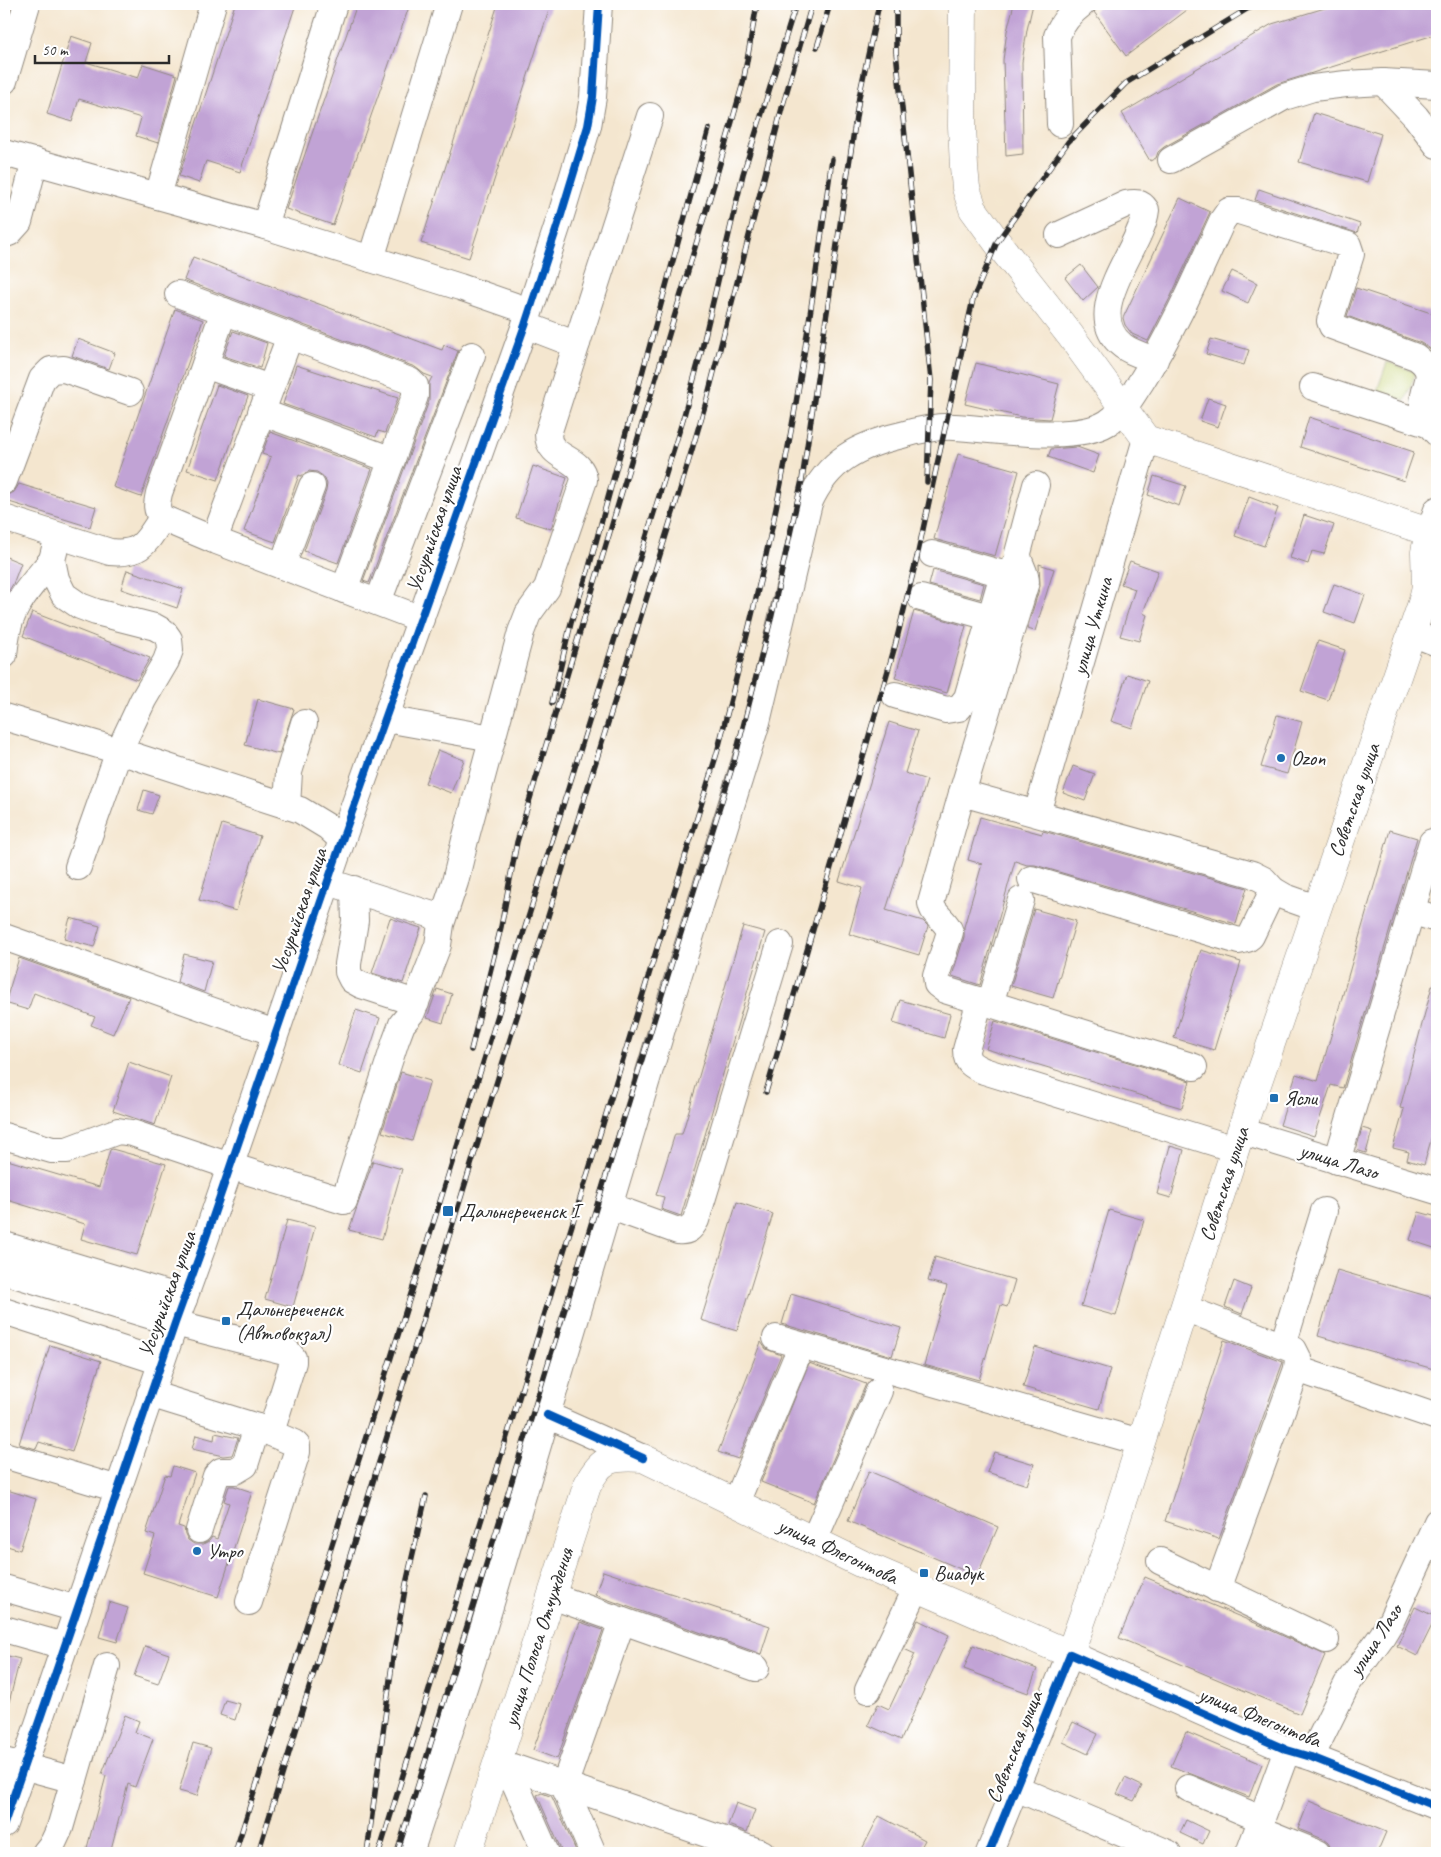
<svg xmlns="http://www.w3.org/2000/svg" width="1441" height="1857" font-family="Caveat,sans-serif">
<rect width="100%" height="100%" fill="#fff"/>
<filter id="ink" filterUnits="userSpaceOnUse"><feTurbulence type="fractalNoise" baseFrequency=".02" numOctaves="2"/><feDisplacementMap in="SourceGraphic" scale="10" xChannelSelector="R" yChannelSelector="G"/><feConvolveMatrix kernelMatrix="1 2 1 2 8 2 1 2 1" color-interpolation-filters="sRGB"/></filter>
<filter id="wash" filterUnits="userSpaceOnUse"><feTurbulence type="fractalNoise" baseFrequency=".0096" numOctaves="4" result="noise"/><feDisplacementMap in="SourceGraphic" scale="20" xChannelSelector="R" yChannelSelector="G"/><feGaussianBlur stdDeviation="1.12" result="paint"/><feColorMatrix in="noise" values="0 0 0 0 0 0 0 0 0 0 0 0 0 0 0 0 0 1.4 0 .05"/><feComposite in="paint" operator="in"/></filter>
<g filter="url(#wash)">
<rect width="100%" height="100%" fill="#f4e6cf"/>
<polygon fill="#c5d173" stroke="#787e4f" points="1387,362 1416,372 1405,401 1377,391"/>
<g id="blocks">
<g fill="#c1a3d5">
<polygon points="235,4 296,4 240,172 206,161 199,183 179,176"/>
<polygon points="357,4 410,4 333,225 286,209"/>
<polygon points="498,4 551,4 469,258 421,243"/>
<polygon points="1014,4 1033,4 1027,30 1022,62 1023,154 1006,156 1003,60 1007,31"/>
<polygon points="1102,4 1195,4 1126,56 1094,12"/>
<polygon points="1338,4 1437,4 1437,34 1277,84 1164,147 1158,152 1156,158 1150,161 1122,113 1272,24"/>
<polygon points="71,36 92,43 86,62 138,78 143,64 177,75 158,143 136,136 141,118 79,99 72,122 47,114"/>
<polygon points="1314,113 1381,134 1367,182 1299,162"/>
<polygon points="1259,189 1360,224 1357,233 1255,200"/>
<polygon points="1180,198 1210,212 1171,296 1148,341 1132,334 1125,325 1123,318"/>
<polygon points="193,257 442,350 444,345 458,351 369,583 363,581 429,401 429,383 432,377 424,374 415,367 184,280"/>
<polygon points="1081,265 1098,287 1083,301 1065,278"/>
<polygon points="1232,271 1257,283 1248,303 1222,291"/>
<polygon points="1356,288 1437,315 1437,353 1421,343 1347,316"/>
<polygon points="175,309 203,320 141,497 113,487"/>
<polygon points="233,331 267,343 260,368 224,356"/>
<polygon points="78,339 115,353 109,369 72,356"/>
<polygon points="1211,339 1249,350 1244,365 1206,354"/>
<polygon points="976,363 1059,384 1050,419 1021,417 965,404"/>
<polygon points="296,365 398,398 385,433 378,431 376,437 283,404"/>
<polygon points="217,385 248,396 218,480 187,470"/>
<polygon points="1208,398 1226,404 1218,427 1200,421"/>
<polygon points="1309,417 1414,452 1404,481 1300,447"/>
<polygon points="270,432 372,469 338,563 304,551 326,491 327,484 324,477 317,472 309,471 301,476 299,475 275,542 244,531 271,457 262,454"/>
<polygon points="1077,447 1099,455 1093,473 1048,457 1051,449"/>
<polygon points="958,454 1019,471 995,556 934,539"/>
<polygon points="533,466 567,478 551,529 516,518"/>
<polygon points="1154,476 1186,486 1179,506 1148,495"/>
<polygon points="19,484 96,507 90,527 6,501 8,495 14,492"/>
<polygon points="1249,497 1278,508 1264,546 1235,536"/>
<polygon points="1304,515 1334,525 1324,554 1312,551 1308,564 1290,558"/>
<polygon points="4,556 21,563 13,584 4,599"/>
<polygon points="1130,561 1158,571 1143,613 1147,615 1139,641 1120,636 1135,589 1121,584"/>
<polygon points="1039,564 1054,569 1035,631 1027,629 1040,586"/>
<polygon points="127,570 183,589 177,608 121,589"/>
<polygon points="933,570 984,584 980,599 929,585"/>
<polygon points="1334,584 1365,595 1355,623 1324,612"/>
<polygon points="914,611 966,626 947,693 895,678"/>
<polygon points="32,612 150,658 137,680 23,636"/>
<polygon points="1318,641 1345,650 1328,700 1301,691"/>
<polygon points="1127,674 1148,681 1132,728 1111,721"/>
<polygon points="258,699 294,709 279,754 245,745"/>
<polygon points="1277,715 1302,722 1287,774 1261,767"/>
<polygon points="889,722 918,731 905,773 927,780 886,910 923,921 928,926 919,955 849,934 862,888 839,881"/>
<polygon points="438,750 464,760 451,793 425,783"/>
<polygon points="1073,766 1095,774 1085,801 1063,793"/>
<polygon points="144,790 159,795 152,814 138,810"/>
<polygon points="980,817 1042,834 1043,831 1247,888 1236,924 1035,865 1027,865 1015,861 980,985 952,976 964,937 964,927 982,864 968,860"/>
<polygon points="222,824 260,836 236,911 199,900"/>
<polygon points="1390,830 1417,838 1343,1088 1331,1085 1314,1136 1280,1125 1296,1074 1318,1081"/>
<polygon points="1034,909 1076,921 1053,998 1011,986"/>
<polygon points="70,918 100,926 94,947 64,939"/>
<polygon points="390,918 421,928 403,983 372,973"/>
<polygon points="743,926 765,932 681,1216 661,1209 664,1197 656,1195 675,1134 682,1134"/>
<polygon points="1201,950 1241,962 1214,1050 1174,1038"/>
<polygon points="184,954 212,961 204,992 177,982"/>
<polygon points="19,958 129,997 113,1034 91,1025 95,1017 34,993 28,1010 5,1003"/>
<polygon points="1432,986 1437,987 1437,1118 1424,1165 1407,1160 1409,1152 1393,1148 1404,1109 1400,1108"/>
<polygon points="437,989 452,994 443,1023 427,1018"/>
<polygon points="900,1000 950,1014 944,1038 893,1023"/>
<polygon points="356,1010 380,1018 362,1073 338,1065"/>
<polygon points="995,1021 1190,1081 1182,1108 986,1049"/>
<polygon points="129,1062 171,1077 155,1125 113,1111"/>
<polygon points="401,1072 430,1081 412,1141 382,1132"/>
<polygon points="1362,1128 1372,1131 1366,1153 1356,1150"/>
<polygon points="1170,1146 1184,1150 1171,1198 1157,1194"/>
<polygon points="112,1149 166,1164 137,1255 81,1239 85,1224 4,1199 4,1159 99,1187 110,1150"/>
<polygon points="373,1161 402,1169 382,1239 349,1230"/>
<polygon points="737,1202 773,1214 737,1331 701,1320"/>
<polygon points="1109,1210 1144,1220 1116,1316 1081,1306"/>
<polygon points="1419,1212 1437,1217 1437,1249 1410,1240"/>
<polygon points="287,1220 315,1227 293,1307 265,1299"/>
<polygon points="935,1257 1015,1280 1007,1307 1001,1305 979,1380 924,1365 947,1286 928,1281"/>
<polygon points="1337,1270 1437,1299 1437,1370 1318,1336"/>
<polygon points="1234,1281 1251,1288 1242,1314 1225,1307"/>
<polygon points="791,1294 901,1328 892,1356 782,1324"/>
<polygon points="1224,1340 1283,1362 1219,1539 1165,1521"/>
<polygon points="761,1342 766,1349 781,1355 738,1459 718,1452"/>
<polygon points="50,1345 101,1361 72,1452 39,1442 36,1449 19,1444"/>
<polygon points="1035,1347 1110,1369 1099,1409 1023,1387"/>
<polygon points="809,1363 866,1384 814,1503 761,1482"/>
<polygon points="215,1433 238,1438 232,1455 223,1456 192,1449 196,1435 214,1440"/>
<polygon points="994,1452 1034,1464 1027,1485 987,1472"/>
<polygon points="173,1466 195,1473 178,1526 184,1528 185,1534 188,1540 194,1544 203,1544 209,1541 212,1537 217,1539 229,1503 224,1501 229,1486 234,1486 252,1492 218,1597 143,1573 155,1536 146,1533 165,1475 170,1476"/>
<polygon points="869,1471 998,1527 977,1576 848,1521"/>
<polygon points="4,1489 36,1499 20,1550 4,1545"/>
<polygon points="603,1571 770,1626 761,1654 595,1595"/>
<polygon points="1145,1577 1255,1623 1325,1655 1300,1714 1119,1638"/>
<polygon points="109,1602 128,1608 117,1642 99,1637"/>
<polygon points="1415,1607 1436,1617 1417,1656 1397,1646"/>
<polygon points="918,1620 949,1635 901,1740 868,1725 878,1704 889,1709 915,1654 904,1649"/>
<polygon points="580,1622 603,1630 557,1759 533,1750"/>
<polygon points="973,1645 1037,1669 1028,1693 964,1669"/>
<polygon points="145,1646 169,1654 158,1684 134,1676"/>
<polygon points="4,1655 20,1659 9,1702 4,1701"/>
<polygon points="225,1700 240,1704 235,1720 220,1715"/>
<polygon points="125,1715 139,1721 135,1732 153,1739 135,1787 128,1784 110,1853 106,1853 87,1848 106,1776 102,1774"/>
<polygon points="1073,1722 1098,1734 1088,1754 1063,1742"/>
<polygon points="1186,1732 1262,1764 1249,1797 1171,1766"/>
<polygon points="193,1743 211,1748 197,1796 179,1791"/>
<polygon points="1125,1778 1142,1786 1134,1801 1117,1794"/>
<polygon points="542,1793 552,1797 577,1853 561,1853 560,1847 537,1795"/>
<polygon points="1309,1801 1386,1832 1377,1853 1344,1853 1331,1848 1328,1843 1323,1839 1298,1829"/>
<polygon points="736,1803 755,1810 747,1832 728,1825"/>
<polygon points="879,1816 925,1840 918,1853 860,1853"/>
<polygon points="1186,1820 1209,1831 1203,1844 1180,1833"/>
</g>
</g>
</g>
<g filter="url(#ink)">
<use href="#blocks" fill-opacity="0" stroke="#90887d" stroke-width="1"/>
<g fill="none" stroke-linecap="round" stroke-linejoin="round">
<g stroke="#90887d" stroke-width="28">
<g id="minor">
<polyline points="4,81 27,4"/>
<polyline points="1383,82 1416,117 1437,145"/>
<path d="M1060,124l-3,-88c5,-14 13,-23 25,-32"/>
<polyline points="4,153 265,226 371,259 449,4"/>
<polyline points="1171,160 1284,97 1313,88 1346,84 1383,82 1437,85"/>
<polyline points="158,196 213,4"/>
<polyline points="265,226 334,4"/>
<polyline points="4,234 9,233 19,222 35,161"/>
<path d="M1059,235l67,-31c9,-2 15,-2 20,6 -4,38 -67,102 -23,136 9,7 21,10 32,14"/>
<polyline points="371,259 460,287 529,311"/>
<polyline points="178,294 290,336 214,540 421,619"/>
<polyline points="290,336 410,381 415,386 415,396 344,590"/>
<polyline points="577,343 650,116"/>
<polyline points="205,365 270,388"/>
<polyline points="1313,387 1430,425"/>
<polyline points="261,412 392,460"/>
<polyline points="4,481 42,379 51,370 64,369 130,392"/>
<polyline points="1437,510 1429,532 1437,534"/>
<path d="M4,518l106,34c32,3 36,-10 52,-34"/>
<polyline points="58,536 52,560 56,579 64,595 80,606 96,612 155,627 164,632 169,639 170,650 166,661 143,700 119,751 78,867"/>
<path d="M214,540l-52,-22c-7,-9 -5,-15 -3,-25l65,-182"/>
<polyline points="932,554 1003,574 1011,570 1016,563"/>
<polyline points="282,566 312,486"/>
<polyline points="921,598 989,617"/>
<polyline points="378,602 472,355"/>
<polyline points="1412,633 1437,643"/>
<path d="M4,655c1,-9 2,-19 4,-27 6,-26 28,-48 44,-68"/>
<polyline points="895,695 946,710 959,708 967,698 1003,574"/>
<polyline points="4,717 119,751 300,810 328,827 342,840"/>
<polyline points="386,719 492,738"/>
<path d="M962,793l64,-211c0,-11 -8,-18 -8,-29l18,-68"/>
<polyline points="287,806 289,772 304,723"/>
<polyline points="1037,813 1146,439"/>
<polyline points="1031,879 1239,941 1247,939 1251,936 1273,890"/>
<polyline points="338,885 442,918"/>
<polyline points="354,889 355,921 348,964 348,972 352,980 361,985 416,1003"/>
<polyline points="1411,911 1437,919"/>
<polyline points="4,937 275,1033"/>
<path d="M980,1000l-14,50c0,13 7,16 18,21l251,78"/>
<polyline points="990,1004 1021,900"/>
<path d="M1194,1067l-249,-77 -8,-6 -1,-8 14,-44c-4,-13 -17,-16 -19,-29l31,-110 290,81 12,6 9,10 12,7 31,11"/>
<polyline points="1241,1131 1437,1191"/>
<path d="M4,1136l48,14h15l51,-19 14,2 98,33 114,35 52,-161 6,-16 10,-12 26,-67 3,-21 14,-42 10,-42 56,-208 7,-18 19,-26 37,-108c-2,-24 -36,-20 -36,-46l29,-91 -13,-3 -39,-15"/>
<polyline points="1337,1161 1432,842"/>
<path d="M609,1206l69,25c10,1 13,-2 18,-11l84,-276"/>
<polyline points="4,1245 184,1299"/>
<polyline points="4,1271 175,1323 288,1352 293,1358 293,1362 272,1429 272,1433"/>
<polyline points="1184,1308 1294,1350 1298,1358 1297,1369 1437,1417"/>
<polyline points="4,1311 161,1362"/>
<polyline points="776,1338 1140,1442"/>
<polyline points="1283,1345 1324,1211"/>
<polyline points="150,1394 257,1427 294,1443 297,1446 297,1452 249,1602"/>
<polyline points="547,1415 643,1458"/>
<polyline points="4,1455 118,1489"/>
<polyline points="736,1503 795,1361"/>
<polyline points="199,1530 216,1476 221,1471 235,1471 245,1465 257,1427"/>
<polyline points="814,1540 879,1391"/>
<polyline points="1160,1561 1326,1640"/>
<polyline points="4,1588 77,1609"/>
<polyline points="1217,1589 1297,1369"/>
<polyline points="552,1596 756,1668"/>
<polyline points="4,1629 64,1646"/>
<polyline points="868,1690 917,1587"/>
<polyline points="1311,1757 1347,1684 1382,1636 1391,1621 1437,1522"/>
<polyline points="4,1761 74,1780"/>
<polyline points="498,1762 762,1853"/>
<polyline points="507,1765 546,1853"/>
<polyline points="1016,1788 1168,1853"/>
<polyline points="1188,1788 1261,1819"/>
<polyline points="4,1824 175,1323 204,1243 342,840 525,325 561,215 588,126 593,97 599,4"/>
<polyline points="1258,1829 1317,1853"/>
<polyline points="45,1853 53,1843 60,1828 107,1666"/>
<path d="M410,1853l74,-227 180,-604 93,-300 52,-219c19,-43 50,-58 93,-68 17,-5 35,-9 52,-8 39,2 120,16 153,-4 16,-10 24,-26 34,-41 32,-51 56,-106 81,-161l7,-10h10l109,34 3,9 -21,67 2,5 84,31c24,17 6,27 7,49 0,11 7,20 14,27"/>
<polyline points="593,1853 564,1786 622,1621"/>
<polyline points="989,1853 1070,1654 1287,1750 1311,1757 1437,1807"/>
<polyline points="1249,1853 1287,1750"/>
</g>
</g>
<g stroke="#90887d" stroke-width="29">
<path id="major" d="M468,1853l119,-367c14,-29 25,-30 56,-28l219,106 208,90 38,-109 133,-414 181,-528 4,-16 -1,-35 4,-20 -283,-93 -76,-104 -73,-93 -24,-33 -7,-21 -2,-21 -2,-41 1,-122"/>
</g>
<use href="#minor" stroke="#fff" stroke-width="26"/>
<use href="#major" stroke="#fff" stroke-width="28"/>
<g stroke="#2b2b2b" stroke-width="5.5">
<g id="rail">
<polyline points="896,4 896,52 931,380 927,482"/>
<polyline points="817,47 830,4"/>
<polyline points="552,703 571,623 588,571 709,129"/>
<polyline points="471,1050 501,927 517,842 717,174 743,83 757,4"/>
<polyline points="766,1092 895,646 917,557 973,299 987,266 997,242 1068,142 1126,83 1247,9 1261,4"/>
<polyline points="235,1853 438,1208 683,419 701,353 743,174 796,4"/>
<polyline points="258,1853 680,490 707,399 782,108 812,4"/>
<polyline points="367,1853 393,1657 406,1584 426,1496"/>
<path d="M379,1853l338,-1100c24,-93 48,-185 66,-280 21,-104 34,-209 49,-314"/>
<polyline points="397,1853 735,758 772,615 802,480 859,97 879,4"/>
</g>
</g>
<use href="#rail" stroke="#fff" stroke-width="4" stroke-dasharray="11" stroke-linecap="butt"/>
<g stroke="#fff" stroke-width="11">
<g id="cycleway">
<polyline points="547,1415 643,1458"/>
<polyline points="4,1824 175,1323 204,1243 342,840 525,325 561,215 588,126 593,97 599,4"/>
<polyline points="989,1853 1070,1654 1287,1750 1311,1757 1437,1807"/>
</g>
</g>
<use href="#cycleway" stroke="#0057b8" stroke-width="8"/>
</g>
</g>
<g fill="#1f6fb2" stroke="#fff" stroke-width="2">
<circle cx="1281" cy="758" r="5"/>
<rect x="1269" y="1093" width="10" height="10" rx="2.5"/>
<rect x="442" y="1205" width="12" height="12" rx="2.5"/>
<rect x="221" y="1316" width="10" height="10" rx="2.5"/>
<circle cx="197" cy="1551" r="5"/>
<rect x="919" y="1568" width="10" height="10" rx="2.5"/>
</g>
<g text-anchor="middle" stroke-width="4.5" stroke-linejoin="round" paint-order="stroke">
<g font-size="21" fill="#2b2b2b" stroke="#fff">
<text transform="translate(434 529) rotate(-71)" y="7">Уссурийская улица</text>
<text transform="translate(1092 626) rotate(-74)" y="7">улица Уткина</text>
<text transform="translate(1354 800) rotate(-71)" y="7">Советская улица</text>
<text transform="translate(299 911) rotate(-71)" y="7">Уссурийская улица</text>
<text transform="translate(1339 1161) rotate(17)" y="7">улица Лазо</text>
<text transform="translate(1224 1184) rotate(-72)" y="7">Советская улица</text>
<text transform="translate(167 1294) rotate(-70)" y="7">Уссурийская улица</text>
<text transform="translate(838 1551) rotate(25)" y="7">улица Флегонтова</text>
<text transform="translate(538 1637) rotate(-72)" y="7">улица Полоса Отчуждения</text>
<text transform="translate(1375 1640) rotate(-57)" y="7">улица Лазо</text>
<text transform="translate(1260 1717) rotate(22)" y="7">улица Флегонтова</text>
<text transform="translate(1014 1747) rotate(-68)" y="7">Советская улица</text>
</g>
<g font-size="21" fill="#2b2b2b" stroke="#fff" text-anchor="start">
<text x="1291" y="765">Ozon</text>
<text x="1284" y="1105">Ясли</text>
<text x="459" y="1218">Дальнереченск I</text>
<text x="236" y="1316">Дальнереченск<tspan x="236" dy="24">(Автовокзал)</tspan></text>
<text x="207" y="1558">Утро</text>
<text x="934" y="1580">Виадук</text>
</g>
</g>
<rect width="1441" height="1857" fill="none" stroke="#fff" stroke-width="20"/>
<path d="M35 55v8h134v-8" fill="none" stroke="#2b2b2b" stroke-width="2.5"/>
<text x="42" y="55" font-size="15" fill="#2b2b2b" stroke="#ffffff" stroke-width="4" paint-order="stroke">50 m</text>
</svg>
